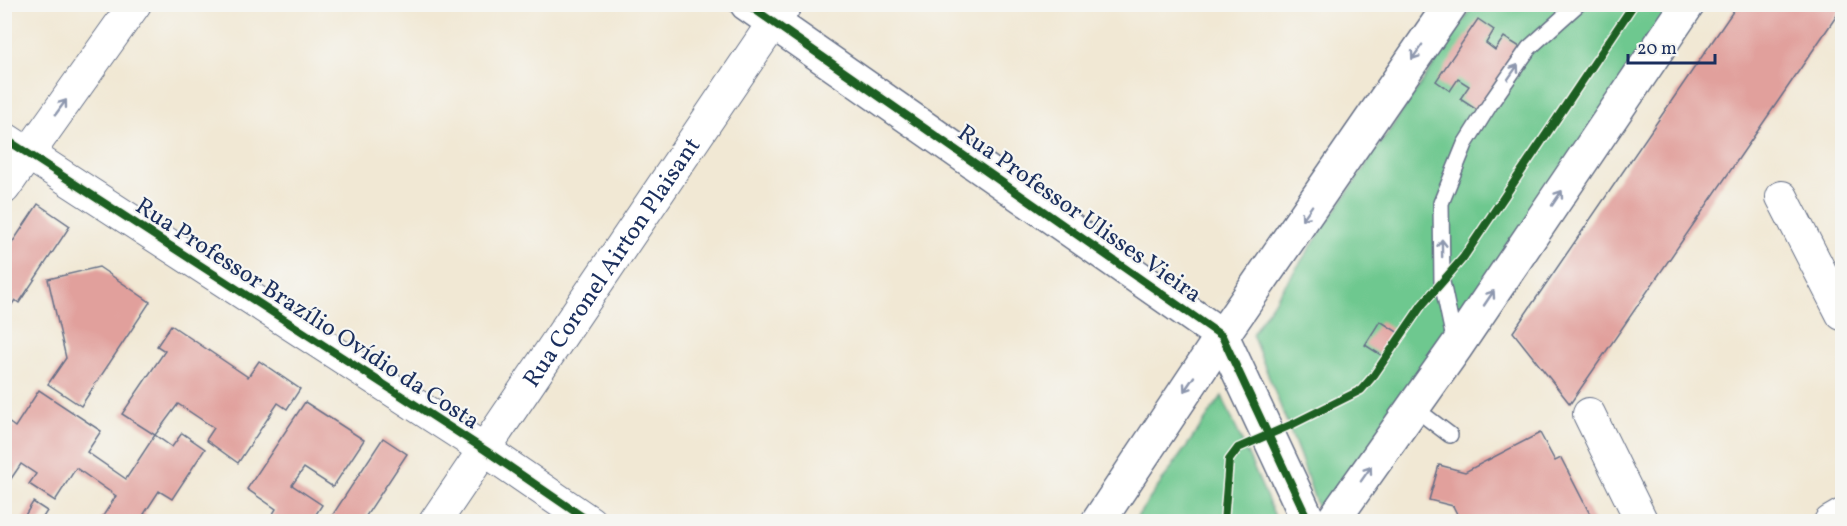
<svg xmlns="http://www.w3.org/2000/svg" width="1847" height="526" font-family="Vollkorn,serif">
<rect width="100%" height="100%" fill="#f6f6f2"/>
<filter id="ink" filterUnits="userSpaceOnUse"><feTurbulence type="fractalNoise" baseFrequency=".0167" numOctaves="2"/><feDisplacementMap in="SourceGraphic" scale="12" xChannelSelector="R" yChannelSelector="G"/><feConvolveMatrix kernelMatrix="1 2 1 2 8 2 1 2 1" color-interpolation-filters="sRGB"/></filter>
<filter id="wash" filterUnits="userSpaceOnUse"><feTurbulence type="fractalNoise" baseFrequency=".008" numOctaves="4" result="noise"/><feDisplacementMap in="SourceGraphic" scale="24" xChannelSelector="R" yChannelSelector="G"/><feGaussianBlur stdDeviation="1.35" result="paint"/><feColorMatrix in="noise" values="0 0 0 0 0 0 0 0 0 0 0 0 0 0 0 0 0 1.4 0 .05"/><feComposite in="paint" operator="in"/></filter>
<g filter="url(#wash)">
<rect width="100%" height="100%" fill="#f1e8d4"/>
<g fill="#6ec88f" stroke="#447c76" stroke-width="1.5">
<polygon points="1474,5 1678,5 1322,521 1300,456 1252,334"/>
<polygon points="1222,396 1277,521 1134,521"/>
</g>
<g id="blocks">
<g fill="#e1a09c">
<polygon points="1738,4 1842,4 1842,8 1570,404 1513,332"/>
<polygon points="1478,19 1494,30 1486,43 1495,50 1504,37 1520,47 1477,110 1460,99 1469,86 1458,79 1450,91 1436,81"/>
<polygon points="38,204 70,226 19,303 15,300 4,316 4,255"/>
<polygon points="99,267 150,302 81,406 48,384 66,358 48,279"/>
<polygon points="1380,321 1399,333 1384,357 1365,345"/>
<polygon points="171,325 248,377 259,361 300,389 287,409 278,403 238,463 206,440 214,428 178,404 155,435 172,447 182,433 205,449 172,499 159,491 144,514 156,522 99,522 116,496 76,468 55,501 29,484 36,474 21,464 4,489 4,419 15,427 39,390 101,431 87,452 126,479 155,435 122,414 165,351 157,346"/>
<polygon points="305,402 364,440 333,487 304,468 292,485 322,505 311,522 268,522 276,509 247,489"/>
<polygon points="1540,433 1555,461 1561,458 1594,522 1461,522 1453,506 1429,500 1439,465 1465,472"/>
<polygon points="383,438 407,454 362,522 328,522"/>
<polygon points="33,502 47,511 40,522 21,522"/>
</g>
</g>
</g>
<g filter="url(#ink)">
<use href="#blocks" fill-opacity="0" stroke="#667087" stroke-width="1.5"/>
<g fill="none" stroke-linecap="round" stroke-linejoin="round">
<g stroke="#667087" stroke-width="18">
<g id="service">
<polyline points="1455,344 1442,282 1441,203 1465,144 1492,101 1529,48 1578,4"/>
<polyline points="1413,407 1450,435"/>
</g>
</g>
<g stroke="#667087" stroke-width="34">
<g id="minor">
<polyline points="4,138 485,450 590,522"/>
<polyline points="4,188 135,4"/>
<polyline points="1782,197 1842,314"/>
<polyline points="1589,414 1642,522"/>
<path id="s1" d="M435,522l351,-518"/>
<polyline points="1830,522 1842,515"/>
</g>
</g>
<g stroke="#667087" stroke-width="36">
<polyline id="tertiary" points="747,4 1222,336 1309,522"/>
</g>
<g stroke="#667087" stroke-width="36">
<g id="primary">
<polyline points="1098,522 1222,336 1451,4"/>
<polyline points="1332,522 1456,347 1688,4"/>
</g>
</g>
<use href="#service" stroke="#fff" stroke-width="15"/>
<use href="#minor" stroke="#fff" stroke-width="32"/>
<use href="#tertiary" stroke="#fff" stroke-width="33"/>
<use href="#primary" stroke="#fff" stroke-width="33"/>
<g stroke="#f6f6f2" stroke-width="11">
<g id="cycleway">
<polyline points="747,4 1222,336 1309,522"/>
<polyline points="4,138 485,450 590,522"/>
<polyline points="1224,522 1229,460 1238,448 1293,424 1361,390 1374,375 1422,305 1463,258 1634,4"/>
</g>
</g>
<use href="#cycleway" stroke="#1b5e20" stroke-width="8"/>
</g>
<defs><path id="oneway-shaft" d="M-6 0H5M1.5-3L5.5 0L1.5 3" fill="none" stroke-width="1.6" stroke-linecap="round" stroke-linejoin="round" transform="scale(1.5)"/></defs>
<g stroke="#8d97ae">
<use href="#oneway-shaft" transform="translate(1417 52) rotate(125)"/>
<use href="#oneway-shaft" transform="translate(1513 72) rotate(-55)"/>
<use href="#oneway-shaft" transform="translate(61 107) rotate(-54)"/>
<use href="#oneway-shaft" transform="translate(1557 198) rotate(-56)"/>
<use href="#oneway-shaft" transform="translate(1307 213) rotate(125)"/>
<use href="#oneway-shaft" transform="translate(1442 248) rotate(-91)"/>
<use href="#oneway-shaft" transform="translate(1489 298) rotate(-56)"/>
<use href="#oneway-shaft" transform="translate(1189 384) rotate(124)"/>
<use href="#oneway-shaft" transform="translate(1366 474) rotate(-55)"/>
</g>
</g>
<g text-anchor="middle" stroke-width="4.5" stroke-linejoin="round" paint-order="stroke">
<g font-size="24" fill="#1b2f5e" stroke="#f6f6f2">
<text transform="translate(1080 213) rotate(35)" y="8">Rua Professor Ulisses Vieira</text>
<text dy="8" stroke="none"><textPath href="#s1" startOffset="314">Rua Coronel Airton Plaisant</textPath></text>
<text transform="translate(308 313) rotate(33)" y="8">Rua Professor Brazílio Ovídio da Costa</text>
</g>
</g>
<rect width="1847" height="526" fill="none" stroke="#f6f6f2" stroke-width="24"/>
<path d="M1628 54v9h87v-9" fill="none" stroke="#1b2f5e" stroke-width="3"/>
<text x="1637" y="54" font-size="18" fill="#1b2f5e" stroke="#f6f6f2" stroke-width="4.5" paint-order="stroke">20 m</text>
</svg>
